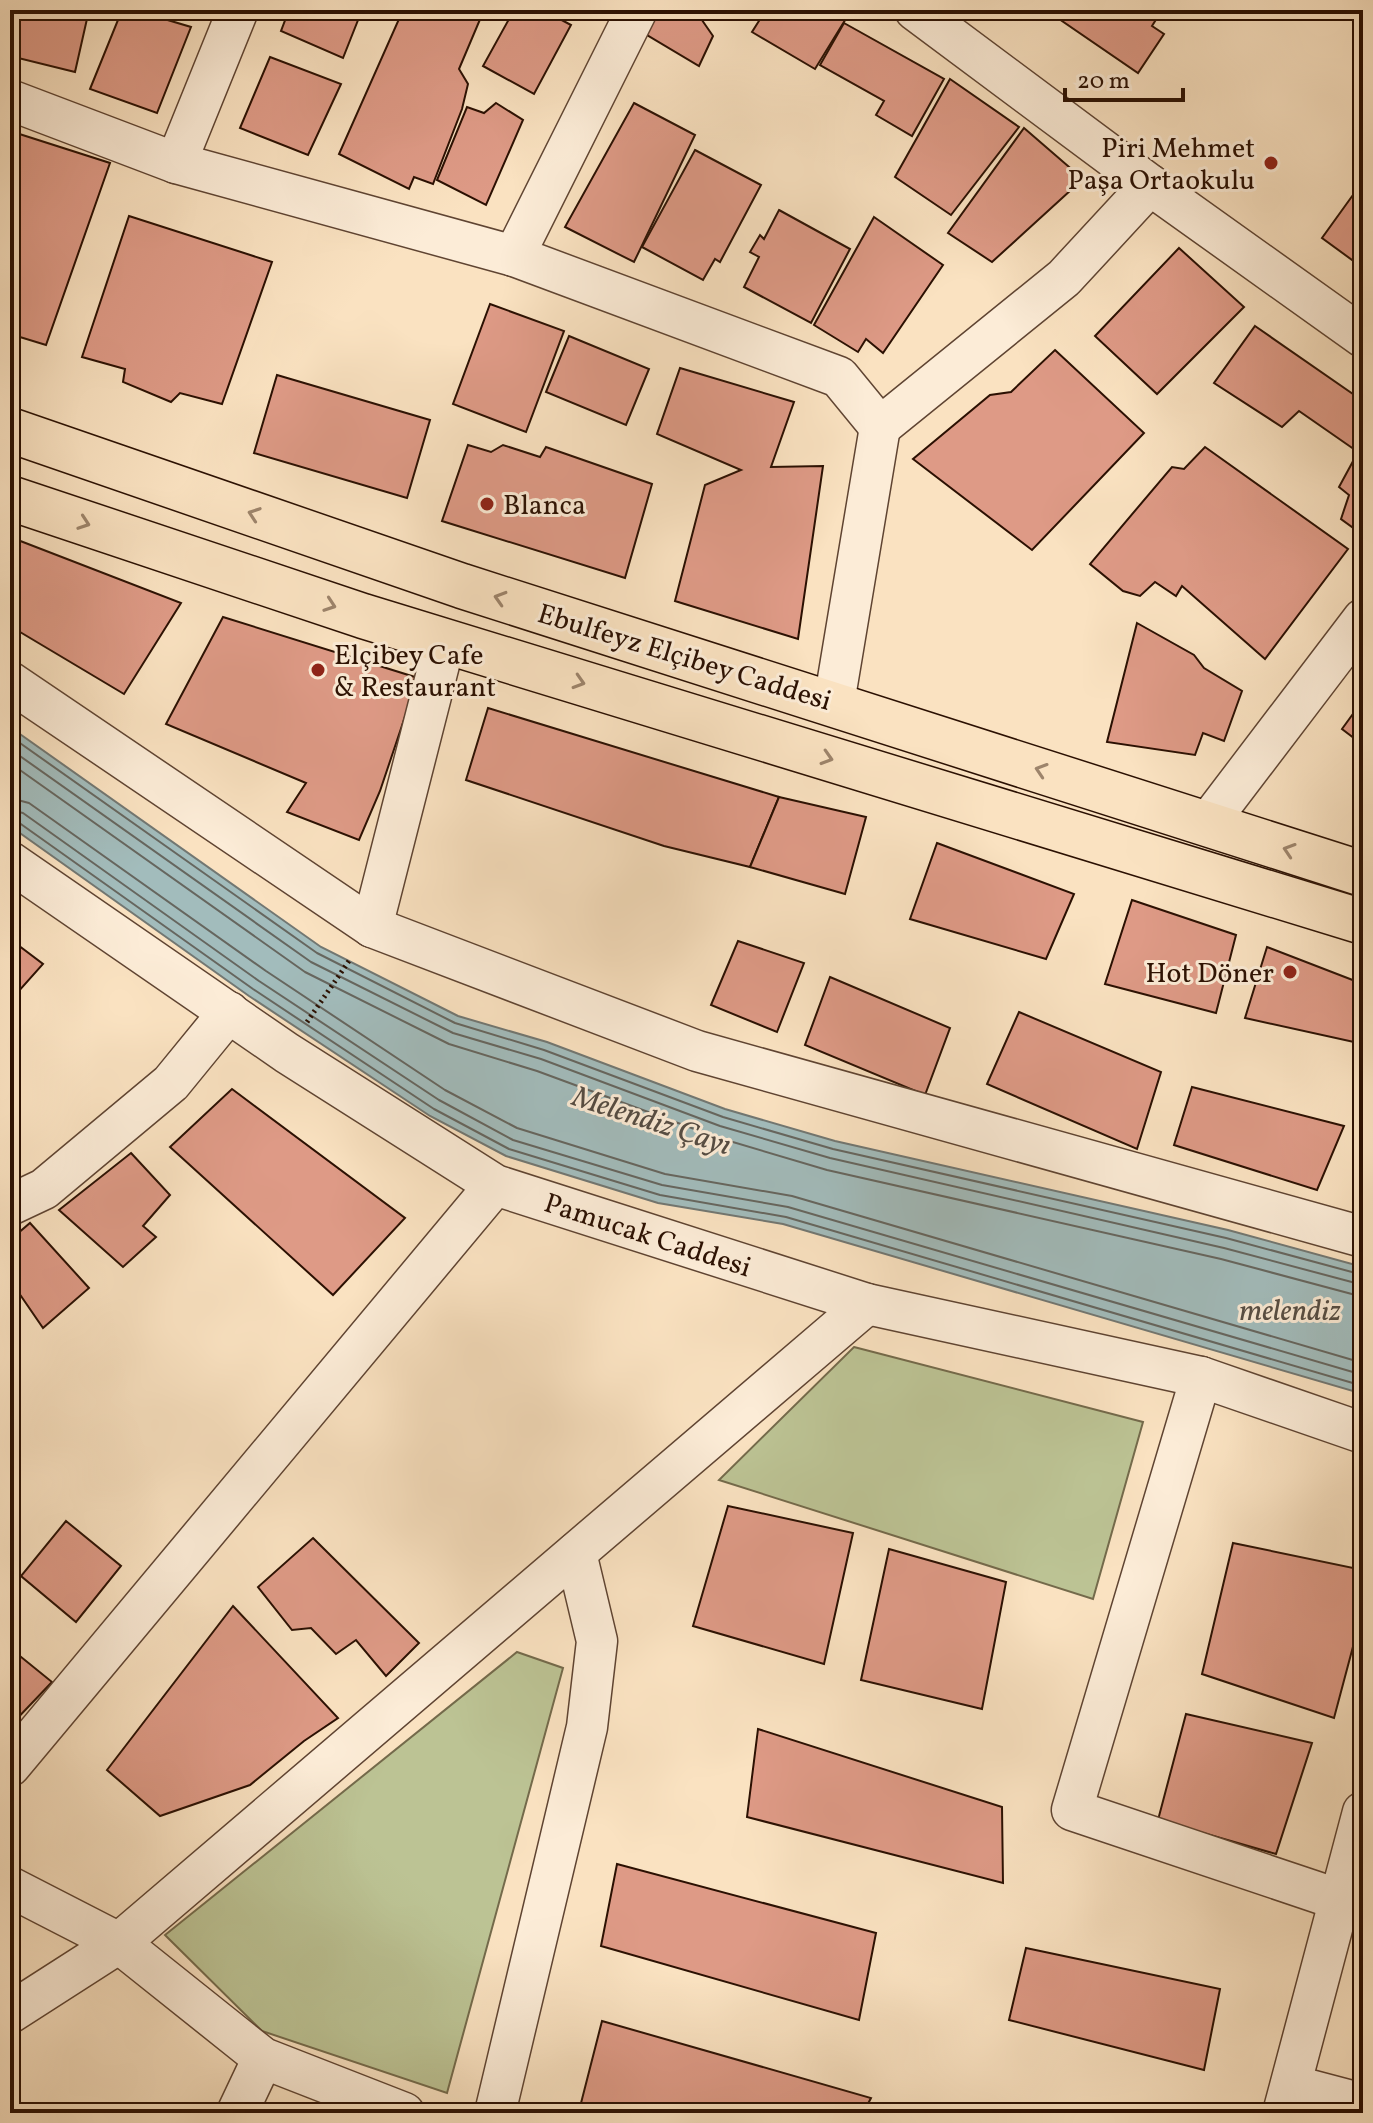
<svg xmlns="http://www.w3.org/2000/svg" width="1373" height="2123" font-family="Vollkorn,serif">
<rect width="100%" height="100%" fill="#fae2c1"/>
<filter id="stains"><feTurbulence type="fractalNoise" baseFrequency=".0025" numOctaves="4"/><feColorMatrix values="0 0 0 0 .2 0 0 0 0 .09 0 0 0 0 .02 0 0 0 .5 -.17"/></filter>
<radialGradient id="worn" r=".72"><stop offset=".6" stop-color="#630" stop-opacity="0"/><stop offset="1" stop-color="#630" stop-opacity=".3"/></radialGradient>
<g fill="#bcc394" stroke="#746a4b" stroke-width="2">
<polygon points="854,1347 1143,1422 1093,1599 719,1480"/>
<polygon points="517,1652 563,1668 447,2093 262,2031 165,1935"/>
</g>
<polygon fill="#a2bcbc" stroke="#727772" stroke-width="2" points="10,727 321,947 458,1016 547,1042 725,1109 835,1141 1228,1230 1363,1267 1363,1394 783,1224 658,1203 506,1156 430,1116 249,996 10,826"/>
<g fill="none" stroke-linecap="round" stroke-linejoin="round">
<g stroke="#66665f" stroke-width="2">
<polyline points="10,736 317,953 455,1023 544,1050 723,1117 833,1149 1226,1238 1363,1275"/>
<polyline points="10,749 311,962 453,1033 541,1059 720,1126 830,1158 1224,1248 1363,1285"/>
<polyline points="10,763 305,972 449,1044 537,1071 716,1137 827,1170 1221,1259 1363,1297"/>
<polyline points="10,798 29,803 266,971 445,1090 517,1128 665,1174 792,1196 1363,1363"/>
<polyline points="10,810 23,813 259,981 439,1100 513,1140 662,1185 788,1207 1363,1375"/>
<polyline points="10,820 18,822 253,989 434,1109 509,1149 660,1195 786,1217 1363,1386"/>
</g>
</g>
<g fill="#de9a86" stroke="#2b1002" stroke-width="2">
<polygon points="10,10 89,10 75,72 10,56"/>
<polygon points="122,10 134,10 191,27 157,113 90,89"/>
<polygon points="289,10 362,10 343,58 281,31"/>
<polygon points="403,10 484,10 459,69 468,84 462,109 433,184 414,177 409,189 339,154"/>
<polygon points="514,10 543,10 571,25 534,94 483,66"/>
<polygon points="652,10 695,10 713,36 699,66 642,32"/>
<polygon points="760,10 837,10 847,17 815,69 752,32 764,13"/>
<polygon points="1046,10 1162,10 1152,26 1164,34 1138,73"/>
<polygon points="844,23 944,79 912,136 876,115 884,101 820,65"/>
<polygon points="270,57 341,84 308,155 240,128"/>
<polygon points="950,79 1019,127 951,215 895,177"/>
<polygon points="496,103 523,120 486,205 437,180 467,107 484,113"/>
<polygon points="634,103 695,135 634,262 565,227"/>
<polygon points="1024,128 1083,179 992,262 948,233"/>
<polygon points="10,131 110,163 46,345 10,334"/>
<polygon points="695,150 761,185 720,262 715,259 703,280 642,247"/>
<polygon points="1363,181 1363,268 1322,238"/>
<polygon points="779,210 850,249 811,323 744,287 759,257 750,252 760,235 764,239"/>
<polygon points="129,216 272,262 222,404 180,393 171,402 123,382 125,369 82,357"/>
<polygon points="874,217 943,265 883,353 866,339 858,352 814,325"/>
<polygon points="1179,248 1244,307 1157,394 1095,336"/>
<polygon points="490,304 564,331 526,432 453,404"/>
<polygon points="1255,326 1363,401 1363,535 1341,519 1349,495 1339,487 1358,452 1299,411 1282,427 1214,383"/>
<polygon points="569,336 649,369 626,425 546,392"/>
<polygon points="1055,350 1144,433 1032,550 913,459 990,395 1011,392"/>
<polygon points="680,368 794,402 771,467 823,466 798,639 675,601 705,485 741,470 657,434"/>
<polygon points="277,375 430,420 407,498 254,453"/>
<polygon points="468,445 491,452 503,445 540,457 546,447 652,484 625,578 442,521"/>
<polygon points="1205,447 1348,549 1265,659 1182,586 1176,596 1155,582 1140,596 1123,591 1090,564 1172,467 1184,469"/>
<polygon points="10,537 181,603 124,694 10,626"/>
<polygon points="223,617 418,678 380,791 359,840 287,812 306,783 166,724"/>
<polygon points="1137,623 1194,655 1204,668 1242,691 1224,741 1203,733 1195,755 1107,742"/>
<polygon points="1363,700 1363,745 1342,729"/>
<polygon points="488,708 779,797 750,867 664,846 466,780"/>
<polygon points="779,797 866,817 845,894 750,867"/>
<polygon points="937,843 1074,894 1046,959 910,919"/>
<polygon points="1132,900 1236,935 1216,1013 1105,984"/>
<polygon points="10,939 43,964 10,1001"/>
<polygon points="738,941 804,963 777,1032 711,1005"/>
<polygon points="1267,947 1363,984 1363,1044 1245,1018"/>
<polygon points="830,977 950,1028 925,1095 805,1045"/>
<polygon points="1019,1012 1161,1072 1137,1149 987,1084"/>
<polygon points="1192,1087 1344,1126 1317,1190 1174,1145"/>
<polygon points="232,1089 405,1218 333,1295 170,1147"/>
<polygon points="131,1153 170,1195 143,1226 156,1237 123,1267 59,1210"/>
<polygon points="30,1223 89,1288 43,1328 10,1280 10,1240"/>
<polygon points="728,1506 853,1533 824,1664 693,1626"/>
<polygon points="66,1521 121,1566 76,1622 21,1576"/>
<polygon points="313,1538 419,1643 386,1676 356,1640 336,1654 311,1628 292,1630 258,1587"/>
<polygon points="1233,1543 1363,1570 1363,1609 1334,1718 1202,1674"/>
<polygon points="889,1549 1006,1582 982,1709 861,1680"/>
<polygon points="233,1606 338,1718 304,1741 250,1785 160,1816 107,1770"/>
<polygon points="10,1648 52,1682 10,1726"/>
<polygon points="1186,1714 1312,1743 1276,1854 1158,1820"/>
<polygon points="758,1729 1002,1807 1003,1883 747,1817"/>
<polygon points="617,1864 876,1933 859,2020 601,1946"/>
<polygon points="1026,1948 1220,1989 1204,2070 1009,2020"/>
<polygon points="602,2021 871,2098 863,2113 602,2113 580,2107"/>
<polygon points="905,2105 934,2113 903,2113"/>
</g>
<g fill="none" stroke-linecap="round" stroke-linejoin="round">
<g stroke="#5f4432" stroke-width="43">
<g id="minor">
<polyline points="637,10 514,256 839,377 880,427 1064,278 1150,185"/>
<polyline points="915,10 1150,185 1363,337"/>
<polyline points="10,100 176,163 514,256"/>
<polyline points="176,163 238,10"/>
<polyline points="10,682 372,927 697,1051 1363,1237"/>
<polyline points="834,703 880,427"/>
<polyline points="1207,824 1363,619"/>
<polyline points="10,862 287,1053 495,1185 867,1304 1201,1377 1363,1433"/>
<polyline points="372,927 445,641"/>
<polyline points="10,1205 44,1189 171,1083 229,1012"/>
<polyline points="1201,1377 1072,1810 1340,1900"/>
<polyline points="10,1766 495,1185"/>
<polyline points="10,1887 119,1943 263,2058 404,2113"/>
<polyline points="10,2013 119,1943 867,1304"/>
<polyline points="1291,2085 1363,2104"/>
<polyline points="237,2113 263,2058"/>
<polyline points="495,2113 587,1727 597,1641 576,1553"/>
<polyline points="1283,2113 1363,1812"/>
</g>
</g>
<g stroke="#2b1002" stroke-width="47">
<g id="major">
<polyline points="10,430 462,586 1363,874"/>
<polyline points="10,498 363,616 1363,922"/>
</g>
</g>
<polyline stroke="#2b1002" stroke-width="5" stroke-dasharray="2 4" stroke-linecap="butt" points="307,1022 351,958"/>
<use href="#minor" stroke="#fcecd7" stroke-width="40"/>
<use href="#major" stroke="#fae2c1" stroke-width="44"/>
</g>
<defs><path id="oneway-chevron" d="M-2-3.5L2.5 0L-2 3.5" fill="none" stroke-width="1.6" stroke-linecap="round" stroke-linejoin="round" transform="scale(2)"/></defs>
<g stroke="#9d846b">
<use href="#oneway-chevron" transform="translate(254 514) rotate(-161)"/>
<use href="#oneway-chevron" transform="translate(84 523) rotate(19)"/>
<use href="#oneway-chevron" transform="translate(500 598) rotate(-163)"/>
<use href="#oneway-chevron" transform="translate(330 605) rotate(19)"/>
<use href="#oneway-chevron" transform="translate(579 682) rotate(17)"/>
<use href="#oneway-chevron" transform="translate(827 758) rotate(17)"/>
<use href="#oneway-chevron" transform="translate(1041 770) rotate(-162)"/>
<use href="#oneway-chevron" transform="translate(1289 850) rotate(-162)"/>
</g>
<g fill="#8f2418" stroke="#fcecd7" stroke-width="3">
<circle cx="1271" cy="163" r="8"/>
<circle cx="487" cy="504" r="8"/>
<circle cx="318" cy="670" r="8"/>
<circle cx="1290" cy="972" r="8"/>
</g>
<g text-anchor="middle" stroke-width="6" stroke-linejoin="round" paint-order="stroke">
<g font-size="28" fill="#2b1002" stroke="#fcecd7" text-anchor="end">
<text x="1255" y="157">Piri Mehmet<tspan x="1255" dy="32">Paşa Ortaokulu</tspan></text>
<text x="503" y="514" text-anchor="start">Blanca</text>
<text x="334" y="664" text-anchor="start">Elçibey Cafe<tspan x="334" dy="32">&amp; Restaurant</tspan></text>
<text x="1274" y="982">Hot Döner</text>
</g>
<g font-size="28" fill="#2b1002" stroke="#fcecd7">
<text transform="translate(685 656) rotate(17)" y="10">Ebulfeyz Elçibey Caddesi</text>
<text transform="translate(648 1234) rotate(18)" y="10">Pamucak Caddesi</text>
</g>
<g font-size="30" font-style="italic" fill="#554c43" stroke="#fcecd7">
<text transform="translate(652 1120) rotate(18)" y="10">Melendiz Çayı</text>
<text x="1290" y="1320">melendiz</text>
</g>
</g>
<rect width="1373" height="2123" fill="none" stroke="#fae2c1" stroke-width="40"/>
<rect x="12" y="12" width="1349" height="2099" fill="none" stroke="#2b1002" stroke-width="4"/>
<rect x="20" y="20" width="1333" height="2083" fill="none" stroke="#2b1002" stroke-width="2"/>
<path d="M1065 88v12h118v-12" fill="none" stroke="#2b1002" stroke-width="4"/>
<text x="1077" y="88" font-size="24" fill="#2b1002" stroke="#fcecd7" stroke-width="6" paint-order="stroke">20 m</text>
<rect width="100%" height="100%" filter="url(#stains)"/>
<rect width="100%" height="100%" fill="url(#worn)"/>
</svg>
